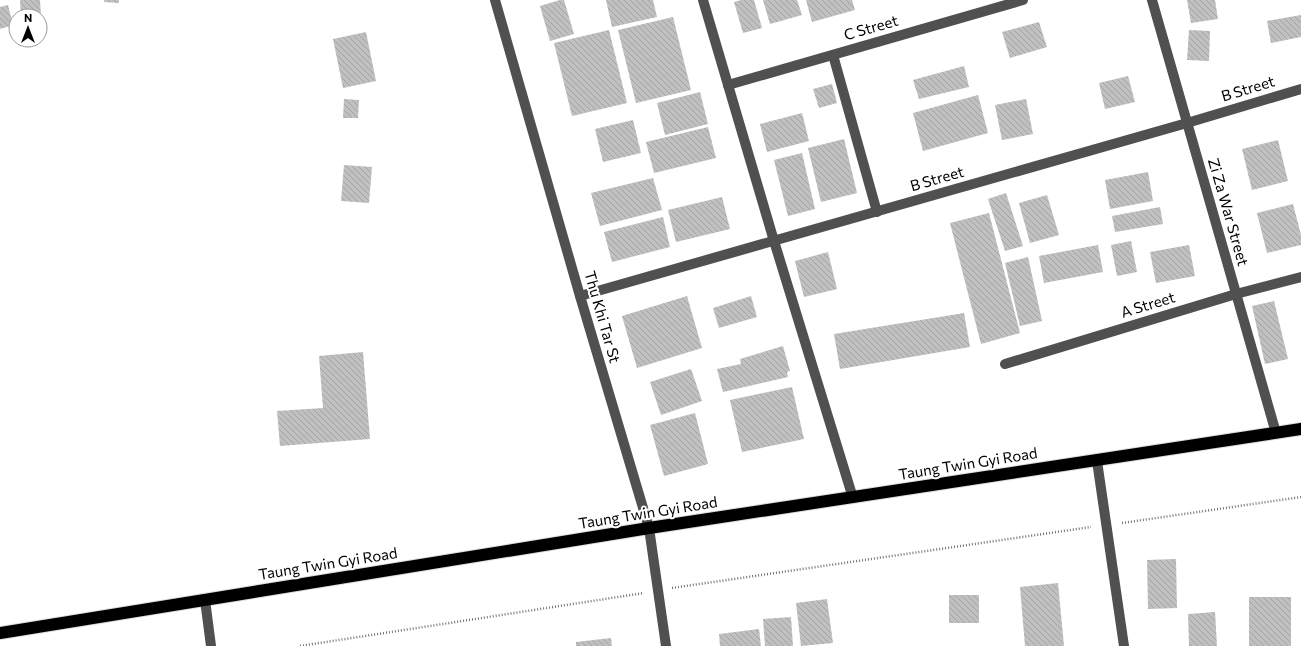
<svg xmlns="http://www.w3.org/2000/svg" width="1301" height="646" font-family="Commissioner,sans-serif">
<defs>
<pattern id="building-back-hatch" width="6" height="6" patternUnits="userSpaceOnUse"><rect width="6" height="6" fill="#c0c0c0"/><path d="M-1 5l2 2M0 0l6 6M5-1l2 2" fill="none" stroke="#a3a3a3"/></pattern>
</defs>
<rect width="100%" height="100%" fill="#fff"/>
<g fill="url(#building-back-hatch)">
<polygon points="20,0 40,0 41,16 21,16"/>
<polygon points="104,0 119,0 119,3 104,2"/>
<polygon points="560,0 564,0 574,34 550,41 540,6"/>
<polygon points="606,0 653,0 657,17 612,27"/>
<polygon points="741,0 754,0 762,28 743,33 734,2"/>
<polygon points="763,0 797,0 802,15 770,24"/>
<polygon points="806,0 852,0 855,10 812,22"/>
<polygon points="1187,0 1215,0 1218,19 1191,23"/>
<polygon points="8,5 13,25 0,29 0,7"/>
<polygon points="1301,15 1301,37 1271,43 1267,21"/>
<polygon points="673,17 691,90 636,103 618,30"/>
<polygon points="1039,22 1047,47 1010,58 1002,32"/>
<polygon points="609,30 627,103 572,116 554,43"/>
<polygon points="1189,30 1210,31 1209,61 1187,60"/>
<polygon points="366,32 376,81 343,88 333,39"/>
<polygon points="964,66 969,87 919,99 913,80"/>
<polygon points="1128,76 1135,102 1105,109 1099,83"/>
<polygon points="832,84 837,103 819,108 813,89"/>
<polygon points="700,92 708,124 665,135 657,103"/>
<polygon points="978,95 988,133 923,151 913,113"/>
<polygon points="344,99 359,100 358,118 343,118"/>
<polygon points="1026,99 1033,134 1002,140 995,105"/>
<polygon points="802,113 809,141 767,152 760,124"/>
<polygon points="633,120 641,153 603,162 595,129"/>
<polygon points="708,127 716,158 654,173 646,142"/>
<polygon points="844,139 857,193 821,202 808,148"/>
<polygon points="1278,140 1288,181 1252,190 1242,149"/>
<polygon points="802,153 815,209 788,216 774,160"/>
<polygon points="344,165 372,167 369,203 341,201"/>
<polygon points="1148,172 1153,201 1110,209 1105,180"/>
<polygon points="653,178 662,210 600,226 591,193"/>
<polygon points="1006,193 1023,246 1005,251 988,199"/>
<polygon points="1047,195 1059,235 1030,243 1019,203"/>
<polygon points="722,197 730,229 676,242 668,210"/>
<polygon points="1293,204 1301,235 1301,245 1267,253 1257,213"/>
<polygon points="1160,207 1163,224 1115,232 1112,216"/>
<polygon points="989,213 1020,333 981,344 950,223"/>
<polygon points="663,217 670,247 612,262 604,232"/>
<polygon points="1131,241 1137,272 1117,276 1111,245"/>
<polygon points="1098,245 1103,272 1044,283 1039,256"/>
<polygon points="1189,245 1195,276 1156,283 1150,252"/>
<polygon points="828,252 837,289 804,297 795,261"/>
<polygon points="1028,257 1042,321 1020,326 1005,263"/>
<polygon points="687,296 702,348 637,368 622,316"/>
<polygon points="751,296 757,317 719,328 713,308"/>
<polygon points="1274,301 1288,359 1265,364 1252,306"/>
<polygon points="964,313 970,347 840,369 834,334"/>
<polygon points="783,346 790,371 787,372 788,377 723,392 717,369 741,364 740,359"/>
<polygon points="363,352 370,439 280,446 277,411 323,408 319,356"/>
<polygon points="691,369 702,401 661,415 650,382"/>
<polygon points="792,387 804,439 742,452 730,400"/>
<polygon points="695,413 708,464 664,476 650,425"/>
<polygon points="1176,559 1177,608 1148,609 1147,560"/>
<polygon points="1058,583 1064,646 1025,646 1020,587"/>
<rect x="949" y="595" width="30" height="28"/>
<rect x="1249" y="597" width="42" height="49"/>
<polygon points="827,599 833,643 801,646 796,603"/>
<polygon points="1215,612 1217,646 1189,646 1188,614"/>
<polygon points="791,617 793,646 765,646 763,619"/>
<polygon points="759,629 761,646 720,646 719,634"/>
<polygon points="611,638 612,646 576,646 576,642"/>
</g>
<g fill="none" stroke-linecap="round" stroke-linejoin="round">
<g stroke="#dbdbdb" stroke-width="14">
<polyline id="highway" points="0,633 649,528 1301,429"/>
</g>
<g stroke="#727272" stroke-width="2.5" stroke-dasharray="1 2" stroke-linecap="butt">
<polyline points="1122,523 1301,497"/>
<polyline points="672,588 1091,527"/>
<polyline points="300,646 644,593"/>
</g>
<g stroke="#505050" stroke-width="10">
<polyline points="495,0 580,296 649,528 666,646"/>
<polyline points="703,0 774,241 853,498"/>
<polyline points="1152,0 1276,433"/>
<polyline points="833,55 877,212"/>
<polyline points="728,85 1023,0"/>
<polyline points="580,296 1187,123 1301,89"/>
<polyline points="1005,364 1236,294 1301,277"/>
<polyline points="1097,461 1124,646"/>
<polyline points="205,600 211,646"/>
</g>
<use href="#highway" stroke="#000" stroke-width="12"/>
</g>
<g text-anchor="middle" stroke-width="4" stroke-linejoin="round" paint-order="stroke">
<g font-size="15" fill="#000" stroke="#fff">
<text transform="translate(871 28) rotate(-16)" y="5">C Street</text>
<text transform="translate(1248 89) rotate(-17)" y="5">B Street</text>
<text transform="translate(937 179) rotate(-16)" y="5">B Street</text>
<text transform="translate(1228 212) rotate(74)" y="5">Zi Za War Street</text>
<text transform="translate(1148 305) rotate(-17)" y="5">A Street</text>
<text transform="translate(602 317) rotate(74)" y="5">Thu Khi Tar St</text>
<text transform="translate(968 464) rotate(-9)" y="5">Taung Twin Gyi Road</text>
<text transform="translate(648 513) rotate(-9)" y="5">Taung Twin Gyi Road</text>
<text transform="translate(328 564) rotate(-9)" y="5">Taung Twin Gyi Road</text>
</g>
</g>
<g transform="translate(28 28)"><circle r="19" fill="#ffffff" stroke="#999999"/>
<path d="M0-3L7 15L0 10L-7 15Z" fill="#000000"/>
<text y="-6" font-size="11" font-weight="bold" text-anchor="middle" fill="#000000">N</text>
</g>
</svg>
